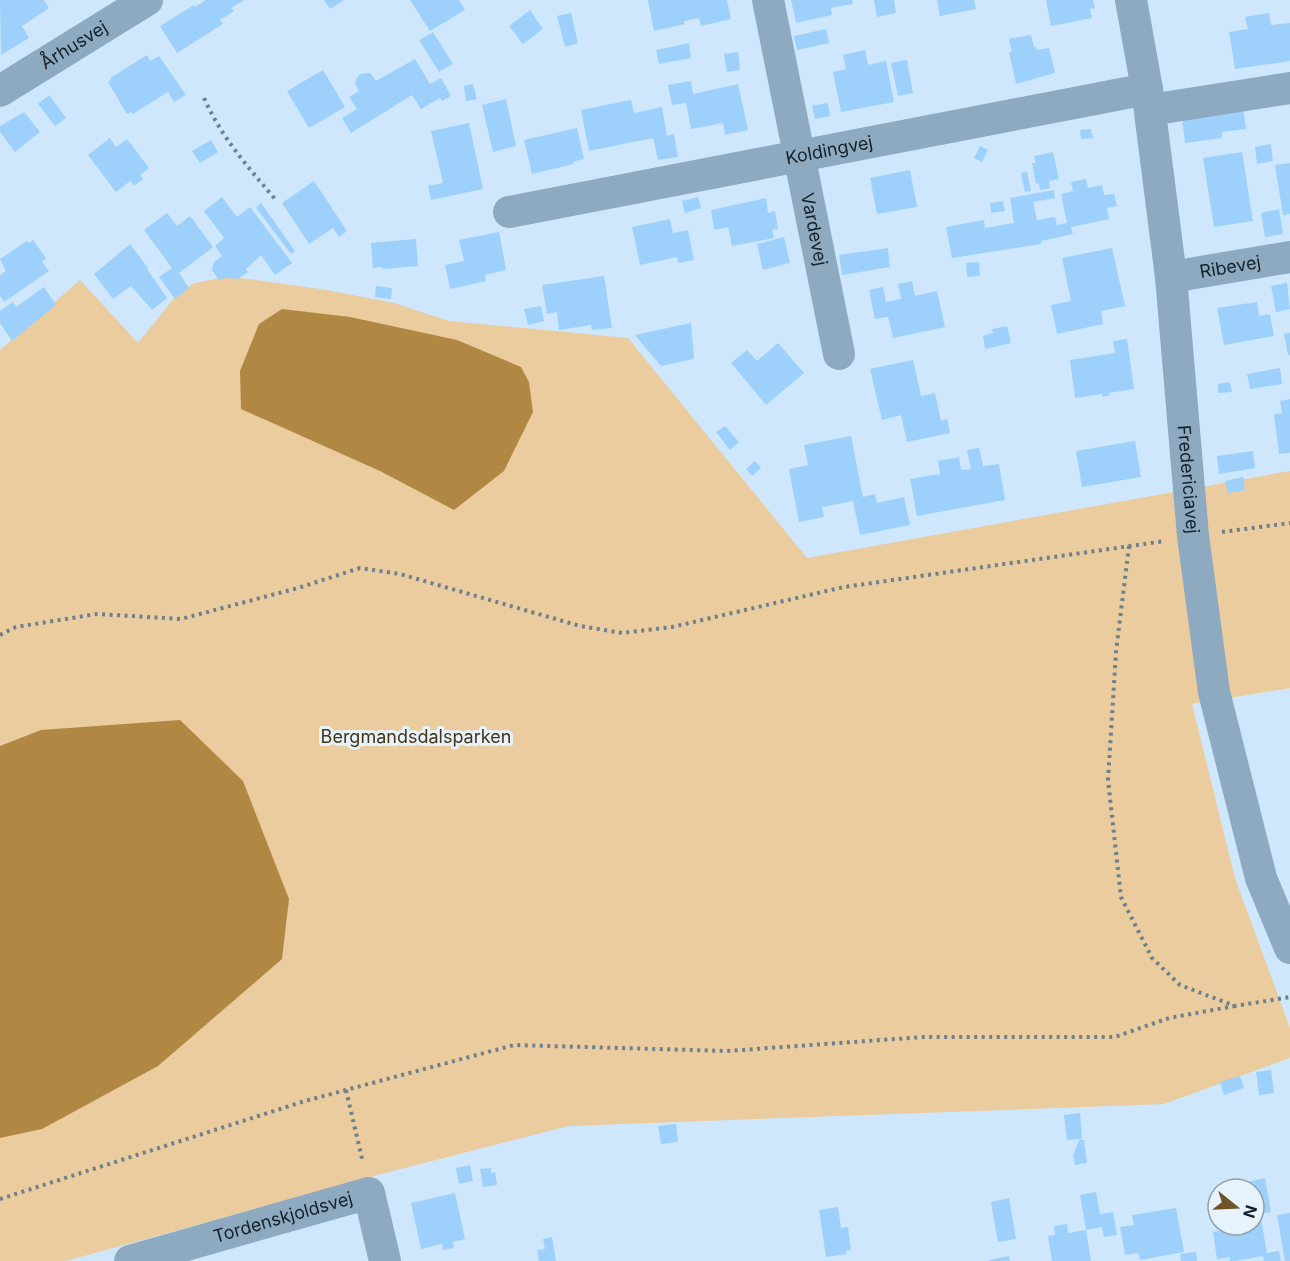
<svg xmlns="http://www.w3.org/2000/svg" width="1290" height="1261" font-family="Inter,sans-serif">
<rect width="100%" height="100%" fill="#cee7fc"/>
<polygon fill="#eacc9e" points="219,278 241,278 327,290 394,303 449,321 628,338 807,558 1290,471 1290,688 1192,704 1235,878 1290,1028 1290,1058 1164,1104 569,1126 389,1172 66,1261 0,1261 0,350 80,280 138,343 175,297 192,284"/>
<g fill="#b18843">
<polygon points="282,309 350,317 457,340 521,367 529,382 533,412 504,471 454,510 380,471 241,409 240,371 259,324"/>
<polygon points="180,720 243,781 289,899 282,959 158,1066 42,1129 0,1138 0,746 41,730"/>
</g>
<g fill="#9dd1fb">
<polygon points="0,0 44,0 49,8 22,26 29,38 1,55"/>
<polygon points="206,0 244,0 231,8 234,11 220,20 223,24 177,53 160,26 194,5 195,7"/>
<polygon points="324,0 344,0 330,9"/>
<polygon points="410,0 459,0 465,10 430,31"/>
<polygon points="648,0 727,0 731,19 701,26 699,18 684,21 685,24 654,31"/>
<polygon points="791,0 852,0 853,4 831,8 832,15 796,23"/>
<polygon points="874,0 894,0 896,13 877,17"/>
<polygon points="937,0 974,0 976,9 940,16"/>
<polygon points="1046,0 1093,0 1095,8 1090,9 1092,18 1051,26"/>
<polygon points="530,10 543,29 523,44 509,26"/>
<polygon points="571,13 578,43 565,47 557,16"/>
<polygon points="1269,13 1271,25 1290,23 1290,61 1235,69 1229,32 1248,29 1245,17"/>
<polygon points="826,29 829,43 797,50 794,36"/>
<polygon points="433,32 453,64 439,72 419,40"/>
<polygon points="1031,35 1034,47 1036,47 1037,50 1049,48 1055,73 1016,84 1009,52 1012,52 1009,39"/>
<polygon points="689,43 691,58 659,64 656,50"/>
<polygon points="865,50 868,65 886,61 894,102 841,112 833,72 846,69 843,55"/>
<polygon points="738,52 740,70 727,72 724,54"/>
<polygon points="147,55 150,61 159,56 186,95 174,102 168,92 133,114 131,112 127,114 108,82 111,80 110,78"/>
<polygon points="415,59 430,84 441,78 451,96 442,101 440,98 421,109 412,95 351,133 342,118 357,109 349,97 359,91 355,83 357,78 360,74 370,73 376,81"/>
<polygon points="907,60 913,93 898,96 891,63"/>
<polygon points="323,70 345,107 309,128 287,91"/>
<polygon points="691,81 693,94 738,84 748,130 725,135 723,123 691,129 686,103 672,105 668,85"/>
<polygon points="473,84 477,99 466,101 464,86"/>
<polygon points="49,95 66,118 55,126 38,104"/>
<polygon points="506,99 516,146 493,152 482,105"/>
<polygon points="631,100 634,113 662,107 667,136 674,134 678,157 658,160 653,138 589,151 581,110"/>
<polygon points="828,103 830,116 815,119 812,106"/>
<polygon points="1243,108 1246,129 1222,132 1222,138 1185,143 1182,118"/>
<polygon points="24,112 40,132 15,152 0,132 0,126"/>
<polygon points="469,123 483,189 431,200 428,186 443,183 431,131"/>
<polygon points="577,128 584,159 573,162 574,164 532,174 524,140"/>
<polygon points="1091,129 1093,138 1081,139 1080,130"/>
<polygon points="110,138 116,147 127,139 149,168 140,175 143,179 134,186 130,181 116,192 88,155"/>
<polygon points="211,140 218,152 200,163 192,151"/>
<polygon points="1271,144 1273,161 1257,164 1255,147"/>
<polygon points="980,146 988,150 982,162 974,158"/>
<polygon points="1053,152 1059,179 1049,181 1050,188 1040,190 1039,183 1036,184 1032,163 1036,163 1034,156"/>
<polygon points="1242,152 1253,221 1214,227 1203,158"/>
<polygon points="1290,163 1290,214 1283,215 1275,165"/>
<polygon points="910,170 917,207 877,214 870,178"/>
<polygon points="1027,172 1031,191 1025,192 1021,173"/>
<polygon points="1086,179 1088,188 1102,185 1104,195 1114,194 1117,206 1107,208 1109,219 1071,227 1073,234 1041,241 1041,244 952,258 946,227 984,220 985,228 1014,223 1010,198 1054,190 1055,198 1033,202 1037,220 1055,217 1057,225 1067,223 1061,194 1073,191 1071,182"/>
<polygon points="314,181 347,231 339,237 333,228 309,244 282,203"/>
<polygon points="222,197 237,217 250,207 292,263 275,275 261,255 246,269 248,272 238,279 226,278 219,280 212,270 214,262 222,256 215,246 224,238 204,211"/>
<polygon points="698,197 701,208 685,213 682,201"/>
<polygon points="766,198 768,213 775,211 778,229 772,230 774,238 732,246 728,227 714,230 711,210"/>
<polygon points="1003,201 1005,211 991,213 990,203"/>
<polygon points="261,203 295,251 291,254 256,208"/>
<polygon points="1279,209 1283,234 1265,237 1261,213"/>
<polygon points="167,213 177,226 190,216 213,247 179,273 189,288 175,299 159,277 172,268 144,230"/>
<polygon points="670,219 673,233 688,230 694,260 678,263 677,257 640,265 632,227"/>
<polygon points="499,232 506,270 485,275 486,281 450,289 445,265 464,261 459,240"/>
<polygon points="784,237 790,263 763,270 757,244"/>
<polygon points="416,239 418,266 383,269 382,267 373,268 371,243"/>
<polygon points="33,240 46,258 42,262 49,271 4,302 0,296 0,275 6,271 0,259 27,241 29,243"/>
<polygon points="130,244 148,268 147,269 167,298 152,310 131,286 113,299 94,274"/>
<polygon points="888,248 890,267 842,275 839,255"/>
<polygon points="1112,248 1125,306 1101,311 1103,324 1057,334 1051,305 1071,301 1062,258"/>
<polygon points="979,262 980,276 967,277 966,263"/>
<polygon points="604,276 612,328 592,330 591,325 559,330 557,312 547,314 542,285"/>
<polygon points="912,281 915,296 937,291 945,327 893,338 888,317 875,319 869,290 883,287 886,302 901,299 898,284"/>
<polygon points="1287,283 1290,309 1276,312 1271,286"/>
<polygon points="376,286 392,288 391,299 375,297"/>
<polygon points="44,287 56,305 12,341 0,323 0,311 13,302 16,307"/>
<polygon points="1257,302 1259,316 1270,314 1274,336 1224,345 1217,308"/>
<polygon points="541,306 544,321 528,325 524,309"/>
<polygon points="691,323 694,359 661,366 635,335"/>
<polygon points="1007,326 1011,343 985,349 983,336 993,333 992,329"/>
<polygon points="1290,333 1290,355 1288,355 1284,334"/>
<polygon points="1127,339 1134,389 1109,393 1110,395 1103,397 1102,394 1075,398 1070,360 1115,353 1113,341"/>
<polygon points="778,343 804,373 766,405 731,363 747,350 757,361"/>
<polygon points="913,360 921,396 935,393 941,421 947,419 950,433 907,442 901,415 882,420 870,369"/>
<polygon points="1280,368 1282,384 1250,389 1247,374"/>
<polygon points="1230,382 1232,392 1218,393 1218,384"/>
<polygon points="1290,399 1290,453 1279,454 1274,414 1282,413 1280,401"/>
<polygon points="725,426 739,442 730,450 716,432"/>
<polygon points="851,436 863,497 875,494 877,503 904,497 910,525 860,535 853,501 822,507 824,517 799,522 789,469 808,465 804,445"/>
<polygon points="1135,441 1141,477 1082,487 1076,451"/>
<polygon points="979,448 983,466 999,464 1005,500 917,516 910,479 940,474 938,461 959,457 961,470 971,469 967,450"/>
<polygon points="1253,451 1255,468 1219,474 1217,456"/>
<polygon points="755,461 761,468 752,476 746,469"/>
<polygon points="1243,477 1245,490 1228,493 1225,481"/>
<polygon points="1271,1070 1274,1093 1259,1095 1256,1072"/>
<polygon points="1240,1076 1244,1088 1224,1095 1220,1082"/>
<polygon points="1080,1113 1082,1139 1067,1140 1064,1115"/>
<polygon points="676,1124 678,1142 661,1144 658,1126"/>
<polygon points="1079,1140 1084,1140 1087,1163 1075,1165 1073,1156"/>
<polygon points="470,1165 473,1181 459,1184 456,1168"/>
<polygon points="491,1168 491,1173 495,1172 497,1185 483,1187 480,1169"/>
<polygon points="1265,1178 1271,1212 1254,1215 1254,1189 1248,1189 1247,1182"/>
<polygon points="1096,1192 1100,1214 1113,1212 1117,1235 1104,1237 1102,1227 1086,1230 1091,1261 1052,1261 1048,1236 1055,1235 1054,1226 1067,1224 1068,1233 1086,1230 1080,1195"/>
<polygon points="455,1193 465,1239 453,1242 454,1248 443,1250 442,1244 421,1249 411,1203"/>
<polygon points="1009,1198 1016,1239 998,1242 991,1202"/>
<polygon points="838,1207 841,1228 848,1227 851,1250 846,1251 846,1254 826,1257 819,1210"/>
<polygon points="1176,1208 1184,1252 1140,1260 1138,1253 1125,1255 1120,1227 1134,1225 1132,1215"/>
<polygon points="1290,1213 1290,1261 1285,1261 1277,1215"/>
<polygon points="1261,1219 1267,1253 1279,1251 1281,1261 1264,1261 1263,1256 1235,1261 1230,1261 1230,1257 1217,1259 1213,1232 1225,1230 1224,1225 1254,1225 1254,1220"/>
<polygon points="552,1237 556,1261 539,1261 537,1250 545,1249 543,1239"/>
<polygon points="1196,1252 1197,1261 1181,1261 1180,1254"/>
<polygon points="1009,1256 1010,1261 989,1261 989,1260"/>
</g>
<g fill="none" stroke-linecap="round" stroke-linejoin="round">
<g stroke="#6d808e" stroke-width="4" stroke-dasharray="3 4.5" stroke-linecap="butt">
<path d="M204,98c18,40 43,68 71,101"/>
<polyline points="1222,532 1290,523"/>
<polyline points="1129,546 1116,652 1108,780 1121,897 1152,958 1180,985 1235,1006 1290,997"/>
<polyline points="0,635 16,627 97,614 181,619 298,588 360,568 400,574 580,626 622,633 672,627 844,587 1165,541"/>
<polyline points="346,1090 363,1163"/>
<polyline points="0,1199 305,1101 514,1045 727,1051 923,1037 1115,1037 1169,1018 1235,1006"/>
</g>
<g stroke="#8eaac0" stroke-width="32">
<path id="s1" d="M768,0l71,354"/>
<path id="s2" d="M1131,0l16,89 24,188 22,259 21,156 47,186 29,70"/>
<path id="s3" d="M0,91l147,-91"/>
<polyline points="1150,110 1290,88"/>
<path id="s4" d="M509,212l638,-123"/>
<path id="s5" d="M1171,277l119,-20"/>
<path id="s6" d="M130,1261l239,-68 16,68"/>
</g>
</g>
<g text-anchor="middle" stroke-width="6" stroke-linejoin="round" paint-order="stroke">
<g font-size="18" fill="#15212a" stroke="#e6f3fd">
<text dy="6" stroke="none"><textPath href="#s3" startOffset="87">Århusvej</textPath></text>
<text dy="6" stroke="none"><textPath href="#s4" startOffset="326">Koldingvej</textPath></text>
<text dy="6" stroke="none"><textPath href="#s1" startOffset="234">Vardevej</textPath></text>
<text dy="6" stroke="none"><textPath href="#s5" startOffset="60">Ribevej</textPath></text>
<text dy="6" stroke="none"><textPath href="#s2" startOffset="483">Fredericiavej</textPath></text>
<text dy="6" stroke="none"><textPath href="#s6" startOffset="159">Tordenskjoldsvej</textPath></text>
</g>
<g font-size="18" fill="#453315" stroke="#e6f3fd">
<text x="416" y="743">Bergmandsdalsparken</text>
</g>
</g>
<g transform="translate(1236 1207) rotate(108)"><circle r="28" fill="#e6f3fd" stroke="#929fa9" stroke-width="1.5"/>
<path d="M0-4.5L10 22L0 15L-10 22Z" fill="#6e5325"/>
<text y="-9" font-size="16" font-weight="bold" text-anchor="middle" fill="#15212a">N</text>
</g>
</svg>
